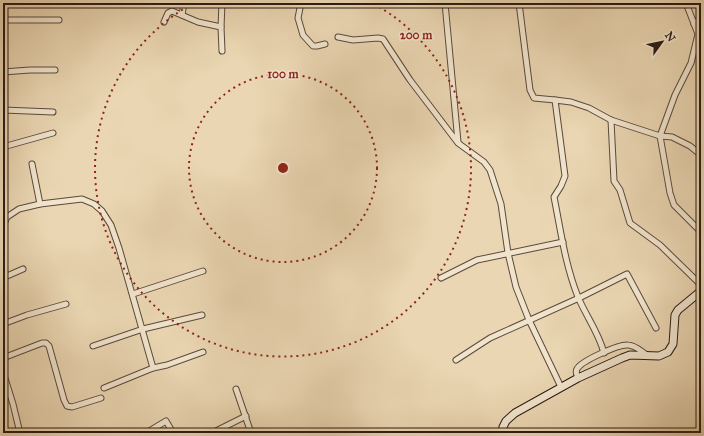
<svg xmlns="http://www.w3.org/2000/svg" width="704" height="436" font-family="'IM FELL Great Primer',serif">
<rect width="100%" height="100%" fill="#ead6b2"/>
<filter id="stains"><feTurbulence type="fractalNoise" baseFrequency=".005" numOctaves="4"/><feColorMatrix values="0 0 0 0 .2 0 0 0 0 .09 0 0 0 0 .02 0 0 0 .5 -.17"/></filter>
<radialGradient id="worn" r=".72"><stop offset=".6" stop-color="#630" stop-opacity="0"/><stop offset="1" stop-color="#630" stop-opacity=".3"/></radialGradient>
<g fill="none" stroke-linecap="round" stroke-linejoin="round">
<g stroke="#5a4a3b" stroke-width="7">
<g id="minor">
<polyline points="301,3 298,18 303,35 313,46 317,46 325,44"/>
<polyline points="445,3 458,142"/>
<polyline points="519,3 530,90 534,98 555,100"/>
<polyline points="686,3 698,34 691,63 675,95 660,136 670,193 674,205 701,232"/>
<polyline points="182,15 184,3"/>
<polyline points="3,20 59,20"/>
<polyline points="164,22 168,13 172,11 198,22 221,27"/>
<polyline points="694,24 701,18"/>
<polyline points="338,37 353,40 378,38 383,39 410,80 458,143 484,162 490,170 501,204 508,253 516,287 529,320 561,387"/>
<polyline points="222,51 221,27 222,3"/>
<polyline points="3,72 30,70 55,70"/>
<polyline points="3,110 53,112"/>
<polyline points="611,120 614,181 620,190 630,223 660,245 701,285"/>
<polyline points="3,147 53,133"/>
<polyline points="32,164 40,204"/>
<polyline points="3,226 7,217 19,209 40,204 82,199 94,204 102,211 111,225 119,248 153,368"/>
<polyline points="3,276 7,276 23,269"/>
<polyline points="441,278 477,260 563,242"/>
<polyline points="133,294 203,271"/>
<polyline points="3,324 27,315 66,304"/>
<polyline points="93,346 143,329 202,315"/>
<path d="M604,353c-5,-20 -18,-37 -26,-56 -13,-33 -17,-65 -24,-100l7,-11 4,-10 -10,-76 16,2 18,6 22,12 49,16 12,1 18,9 11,9"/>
<polyline points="3,358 42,343 46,343 49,346 64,400 67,406 72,407 101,398"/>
<polyline points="456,360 490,338 579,298 627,274 656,328"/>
<polyline points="3,372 13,404 20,433"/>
<path d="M578,378c-1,-3 -3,-6 -1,-9 4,-8 42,-25 51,-24 7,0 14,7 19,10"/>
<polyline points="104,388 153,368 167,365 203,352"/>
<polyline points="236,389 251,433"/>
<polyline points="146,433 166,421 173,433"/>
<polyline points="212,433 246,416"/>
</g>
</g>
<g stroke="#2a1b13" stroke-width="9">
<polyline id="secondary" points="502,433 503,427 506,421 515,413 578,378 622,358 630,355 659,356 668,352 673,344 675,315 678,310 701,291"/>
</g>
<use href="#minor" stroke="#f1e4cd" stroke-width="5"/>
<use href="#secondary" stroke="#f1e4cd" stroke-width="7"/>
</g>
<g fill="none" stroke="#8f2418" stroke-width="2" stroke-dasharray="2 4">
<circle cx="283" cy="168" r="94"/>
<path d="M374 4A188 188 0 1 1 192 4"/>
</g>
<circle cx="283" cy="168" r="6" fill="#8f2418" stroke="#f1e4cd" stroke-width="2"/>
<g font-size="12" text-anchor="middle" font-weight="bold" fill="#8f2418" stroke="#f1e4cd" stroke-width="3" stroke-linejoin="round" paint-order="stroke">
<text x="416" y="39">200 m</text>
<text x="283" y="78">100 m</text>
</g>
<rect width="704" height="436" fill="none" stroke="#ead6b2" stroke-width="16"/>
<rect x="4" y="4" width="696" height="428" fill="none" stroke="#2a1b13" stroke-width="2"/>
<rect x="8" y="8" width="688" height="420" fill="none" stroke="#2a1b13"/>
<g transform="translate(662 42) rotate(57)" stroke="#f1e4cd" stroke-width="3" paint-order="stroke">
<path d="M0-3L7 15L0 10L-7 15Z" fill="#2a1b13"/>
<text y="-6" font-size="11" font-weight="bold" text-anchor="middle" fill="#2a1b13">N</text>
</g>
<rect width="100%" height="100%" filter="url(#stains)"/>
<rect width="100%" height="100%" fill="url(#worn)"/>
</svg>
